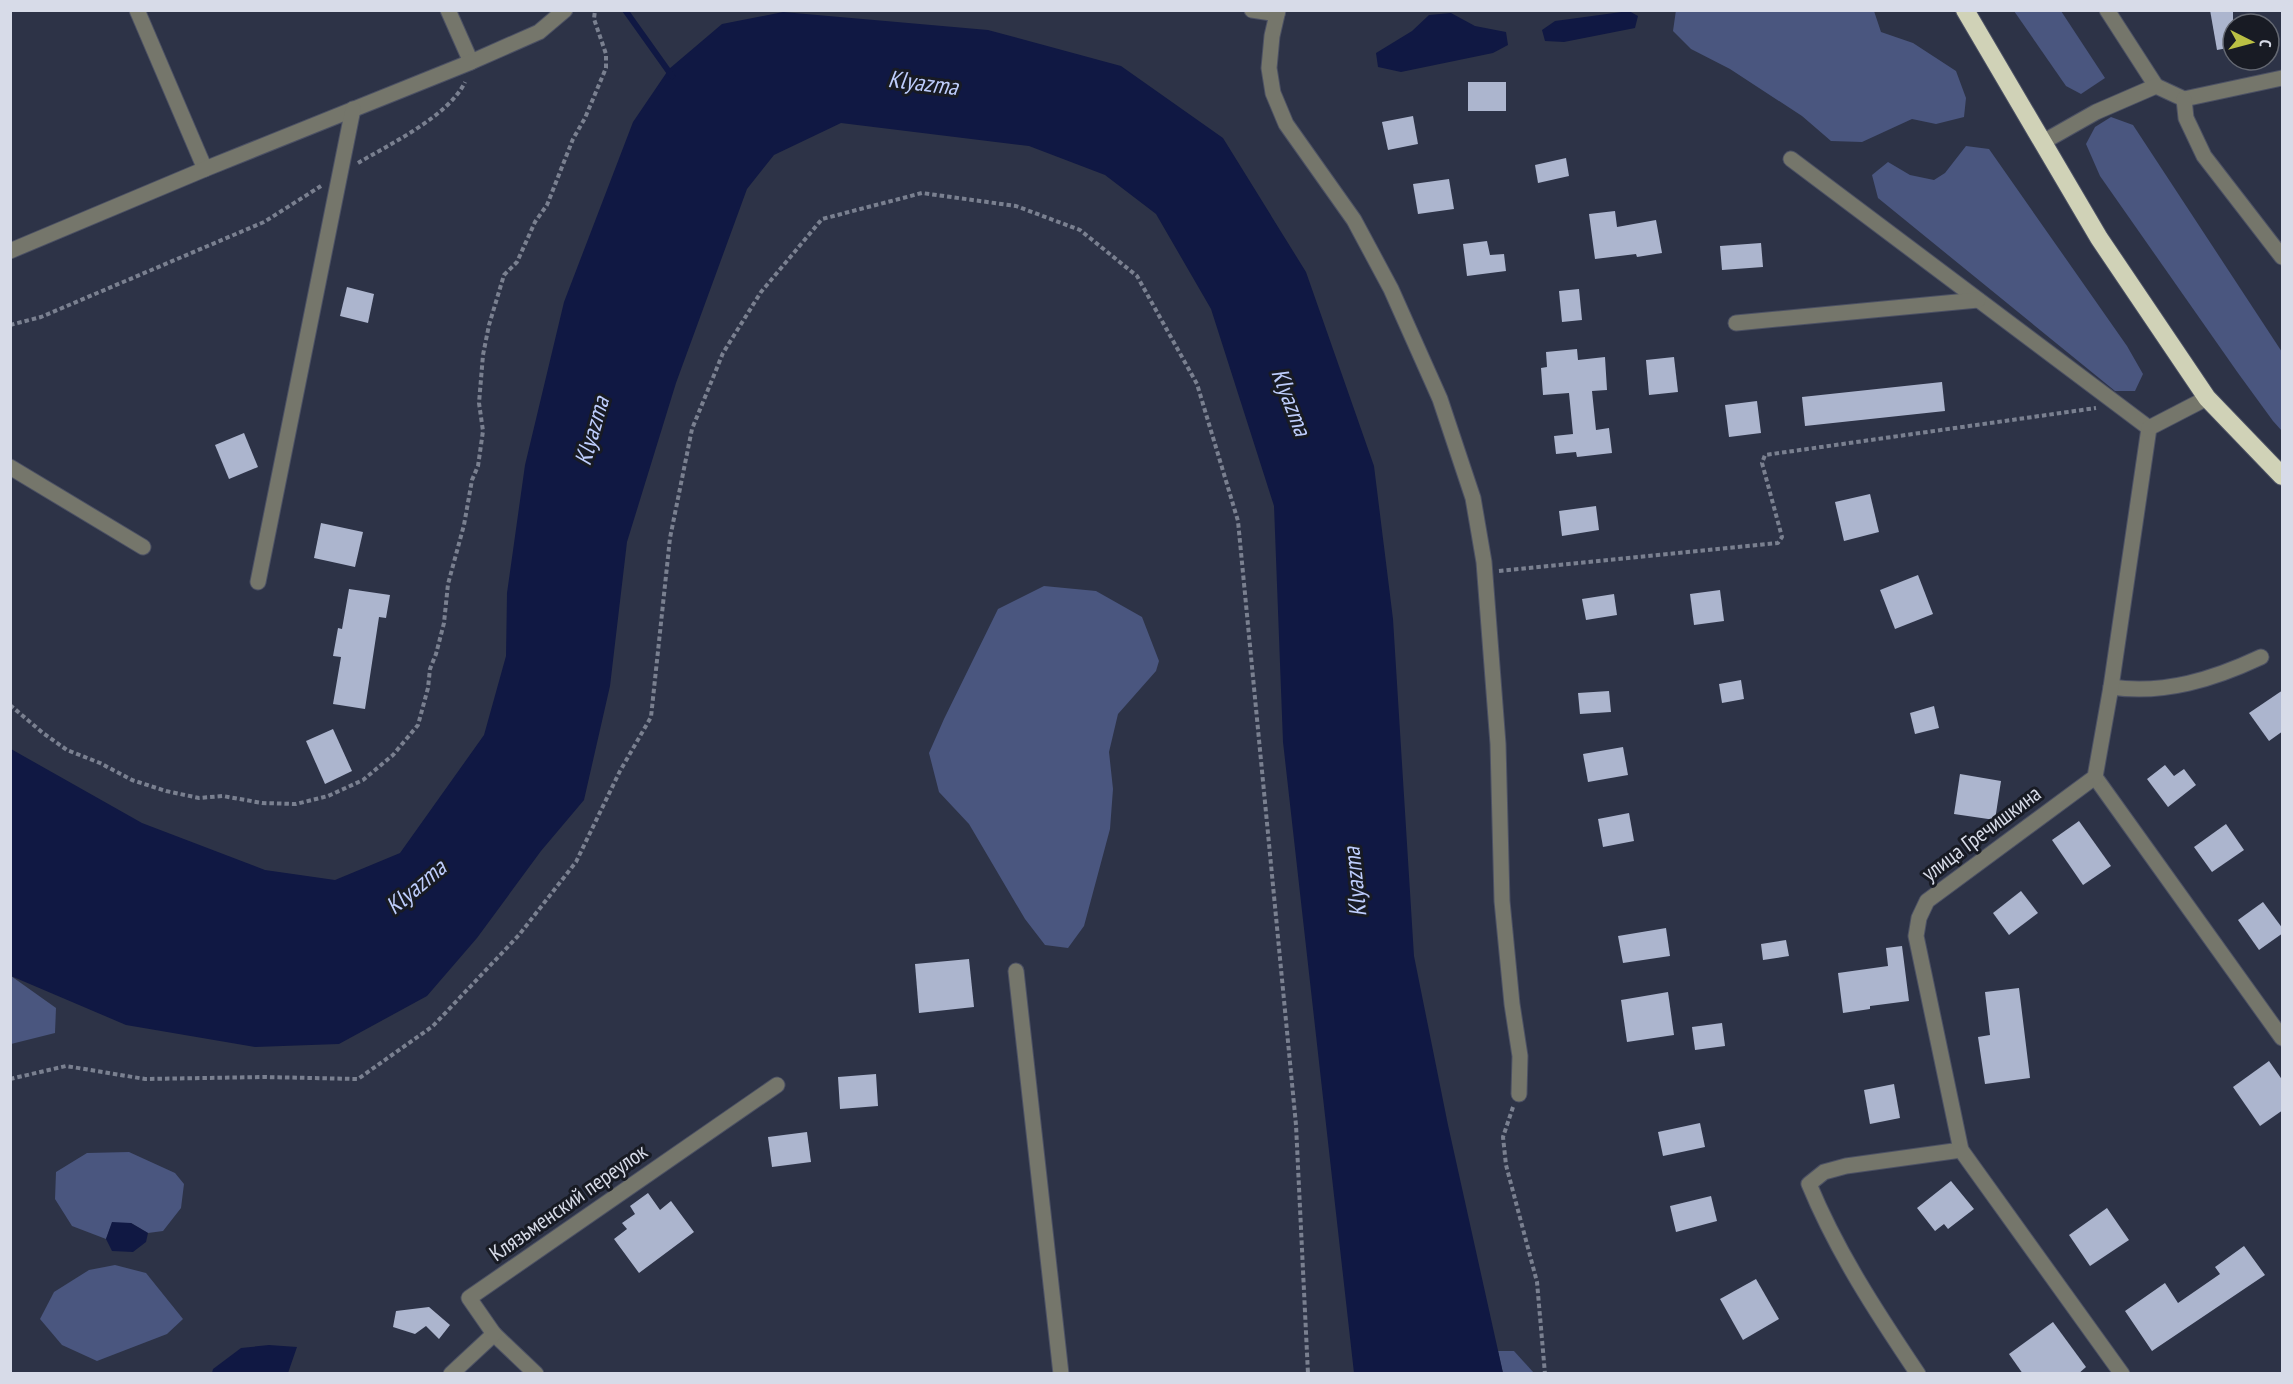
<svg xmlns="http://www.w3.org/2000/svg" width="2293" height="1384" font-family="'PT Sans Narrow',sans-serif">
<rect width="100%" height="100%" fill="#2d3347"/>
<g fill="#4a567f">
<polygon points="1676,10 1874,11 1881,32 1913,43 1956,71 1966,98 1964,117 1936,124 1912,119 1862,142 1831,141 1802,116 1730,69 1691,49 1673,31"/>
<polygon points="2014,11 2061,11 2105,78 2081,94 2066,86"/>
<polygon points="2111,117 2133,125 2282,352 2282,431 2273,421 2238,373 2100,176 2086,144 2095,127"/>
<polygon points="1966,146 1989,149 2127,346 2143,374 2135,391 2115,391 1878,198 1872,175 1888,162 1910,175 1934,180 1945,173"/>
<polygon points="1044,586 1096,591 1142,617 1159,661 1156,671 1118,714 1109,752 1113,789 1110,829 1084,926 1068,948 1045,945 1025,919 969,824 939,792 929,753 944,719 998,609"/>
<polygon points="11,976 56,1008 55,1033 11,1044"/>
<polygon points="129,1152 175,1173 184,1184 181,1208 163,1231 148,1233 131,1223 112,1223 106,1239 72,1226 55,1199 56,1172 87,1153"/>
<polygon points="115,1265 146,1273 183,1319 167,1334 97,1361 62,1345 40,1319 54,1292 89,1270"/>
<polygon points="1498,1351 1514,1351 1534,1373 1503,1373"/>
</g>
<g fill="#101843">
<polygon points="1629,11 1638,16 1635,28 1564,42 1545,41 1542,30 1555,21"/>
<polygon points="783,12 988,30 1121,66 1223,138 1306,272 1374,466 1393,619 1414,956 1448,1125 1503,1373 1354,1373 1283,742 1274,506 1211,309 1156,214 1105,175 1029,146 841,123 774,155 747,189 676,383 627,542 610,686 584,800 541,851 477,938 427,996 339,1044 255,1047 126,1025 11,976 11,749 142,823 265,870 335,880 400,853 484,735 506,656 507,593 525,465 564,302 633,122 669,69 722,24"/>
<polygon points="1451,13 1475,26 1506,32 1508,45 1493,53 1401,72 1378,67 1376,53 1412,31 1429,15"/>
<polygon points="112,1222 131,1223 148,1233 146,1242 133,1252 112,1251 106,1239"/>
<polygon points="269,1345 297,1347 288,1373 212,1373 213,1369 241,1348"/>
</g>
<g fill="none" stroke-linecap="round" stroke-linejoin="round">
<polyline stroke="#101843" stroke-width="6" points="625,10 672,76"/>
</g>
<g fill="#acb5ce">
<polygon points="2210,10 2233,10 2233,47 2217,50"/>
<rect x="1468" y="82" width="38" height="29"/>
<polygon points="1413,116 1418,144 1388,150 1382,122"/>
<polygon points="1566,158 1569,176 1538,183 1535,165"/>
<polygon points="1449,179 1454,209 1418,214 1413,184"/>
<polygon points="1615,211 1617,227 1656,220 1662,253 1637,257 1636,254 1595,259 1589,214"/>
<polygon points="1487,241 1490,255 1504,254 1506,271 1467,276 1463,244"/>
<polygon points="1761,243 1763,267 1722,270 1720,246"/>
<polygon points="347,287 374,294 368,323 340,316"/>
<polygon points="1579,289 1582,320 1562,322 1559,291"/>
<polygon points="1577,349 1578,360 1605,357 1607,390 1592,391 1596,430 1609,428 1612,453 1577,457 1576,452 1556,454 1554,436 1573,434 1569,393 1543,395 1541,368 1547,367 1546,352"/>
<polygon points="1674,357 1678,392 1649,395 1646,360"/>
<polygon points="1942,382 1945,411 1805,426 1802,397"/>
<polygon points="1757,401 1761,433 1729,437 1725,405"/>
<polygon points="244,433 258,467 229,479 215,445"/>
<polygon points="1870,494 1879,532 1844,541 1835,502"/>
<polygon points="1596,506 1599,530 1562,536 1559,511"/>
<polygon points="321,523 363,532 355,567 314,558"/>
<polygon points="1918,575 1933,614 1895,629 1880,590"/>
<polygon points="349,589 390,595 386,618 379,617 365,709 333,704 341,657 333,656 338,628 342,629"/>
<polygon points="1720,590 1724,621 1694,625 1690,594"/>
<polygon points="1614,594 1617,615 1586,620 1582,599"/>
<polygon points="1741,680 1744,699 1722,703 1719,684"/>
<polygon points="2283,690 2283,731 2269,741 2249,713"/>
<polygon points="1609,691 1611,712 1580,714 1578,693"/>
<polygon points="1934,706 1939,728 1915,734 1910,713"/>
<polygon points="333,729 352,771 325,784 306,741"/>
<polygon points="1623,747 1628,775 1588,782 1583,754"/>
<polygon points="2165,765 2174,776 2184,769 2196,785 2168,807 2147,779"/>
<polygon points="1960,774 2001,781 1995,820 1954,814"/>
<polygon points="1629,813 1634,841 1603,847 1598,819"/>
<polygon points="2079,821 2111,866 2083,885 2052,840"/>
<polygon points="2226,824 2244,850 2212,872 2194,847"/>
<polygon points="2021,891 2038,913 2009,935 1993,913"/>
<polygon points="2263,902 2283,929 2283,933 2259,950 2238,920"/>
<polygon points="1666,928 1670,956 1623,963 1618,936"/>
<polygon points="1786,940 1789,956 1763,960 1761,944"/>
<polygon points="1902,946 1909,1001 1870,1006 1870,1009 1843,1013 1838,973 1888,966 1886,948"/>
<polygon points="969,959 974,1007 919,1013 915,964"/>
<polygon points="2019,988 2030,1078 1985,1084 1978,1037 1990,1035 1985,992"/>
<polygon points="1668,992 1674,1035 1627,1042 1621,1000"/>
<polygon points="1722,1023 1725,1046 1695,1050 1692,1027"/>
<polygon points="2269,1061 2283,1081 2283,1110 2260,1126 2233,1087"/>
<polygon points="876,1074 878,1106 840,1109 838,1077"/>
<polygon points="1894,1084 1900,1118 1870,1124 1864,1090"/>
<polygon points="1700,1123 1705,1147 1663,1156 1658,1132"/>
<polygon points="807,1132 811,1162 772,1167 768,1137"/>
<polygon points="1951,1181 1974,1209 1948,1229 1944,1224 1935,1231 1917,1208"/>
<polygon points="648,1193 660,1210 671,1201 694,1232 639,1273 614,1239 627,1229 622,1223 635,1214 630,1206"/>
<polygon points="1711,1196 1717,1221 1676,1232 1670,1206"/>
<polygon points="2107,1208 2129,1240 2090,1266 2069,1235"/>
<polygon points="2244,1246 2265,1275 2152,1351 2125,1311 2165,1283 2178,1303 2220,1274 2215,1267"/>
<polygon points="1756,1279 1779,1319 1743,1340 1720,1299"/>
<polygon points="429,1307 450,1325 439,1339 426,1326 415,1334 393,1327 396,1311"/>
<polygon points="2053,1322 2086,1367 2078,1374 2023,1374 2009,1354"/>
</g>
<g fill="none" stroke-linecap="round" stroke-linejoin="round">
<g stroke="#4c5164" stroke-width="17">
<g id="minor">
<polyline points="137,10 205,169"/>
<polyline points="448,10 471,62"/>
<polyline points="1252,10 1277,14"/>
<polyline points="1278,10 1272,36 1269,68 1273,93 1286,124 1354,220 1391,289 1440,399 1473,498 1484,562 1498,744 1502,901 1512,1004 1520,1056 1519,1094"/>
<polyline points="2107,10 2156,86 2184,99 2282,78"/>
<polyline points="2184,99 2186,118 2204,156 2282,257"/>
<polyline points="2043,142 2096,112 2156,86"/>
<polyline points="1791,159 2149,428"/>
<polyline points="10,251 205,169 471,62 539,32 565,10"/>
<polyline points="1736,323 1978,300"/>
<polyline points="10,467 143,547"/>
<polyline points="258,582 353,109"/>
<path d="M2111,687c53,8 103,-8 150,-30"/>
<polyline points="2095,777 2282,1038"/>
<polyline points="1016,971 1061,1374"/>
<polyline points="494,1334 536,1374"/>
<polyline points="451,1374 494,1334 469,1298 777,1085"/>
<path d="M1918,1374c-41,-61 -81,-122 -109,-190l15,-12 22,-6 115,-16"/>
<polyline points="2122,1374 1961,1150 1916,936 1919,918 1927,901 2095,777 2111,687 2149,428 2207,398"/>
</g>
</g>
<g stroke="#4c5164" stroke-width="20">
<polyline id="highway" points="1965,10 2099,238 2207,398 2282,476"/>
</g>
<g stroke="#7a8090" stroke-width="4" stroke-dasharray="4.5 3" stroke-linecap="butt">
<path d="M358,163c32,-19 91,-47 107,-81"/>
<polyline points="10,325 41,317 264,222 321,186"/>
<polyline points="1499,571 1778,543 1782,537 1762,463 1765,455 2096,408"/>
<polyline points="10,705 43,733 67,750 100,763 132,780 166,791 199,798 223,796 262,803 296,804 328,796 363,780 393,755 418,725 428,688 430,669 436,654 444,623 448,584 464,525 472,480 478,466 483,431 479,403 483,355 489,325 504,275 517,262 535,222 547,205 573,139 585,118 606,68 606,54 594,19 595,10"/>
<polyline points="10,1079 66,1066 145,1079 263,1077 358,1079 433,1026 519,935 576,862 620,771 651,717 670,538 692,429 723,353 761,292 822,219 922,193 1016,206 1080,230 1137,276 1197,384 1238,521 1296,1125 1308,1374"/>
<polyline points="1513,1107 1503,1137 1506,1165 1537,1282 1545,1374"/>
</g>
<use href="#minor" stroke="#75766b" stroke-width="15"/>
<use href="#highway" stroke="#d0d2b7" stroke-width="18"/>
</g>
<g text-anchor="middle" stroke-width="6" stroke-linejoin="round" paint-order="stroke">
<g font-size="22" fill="#d7dbe8" stroke="#181b24">
<text transform="translate(1981 833) rotate(-37)" y="8">улица Гречишкина</text>
<text transform="translate(568 1202) rotate(-35)" y="8">Клязьменский переулок</text>
</g>
<g font-size="24" font-style="italic" fill="#becdfc" stroke="#181b24">
<text transform="translate(923 83) rotate(7)" y="8">Klyazma</text>
<text transform="translate(1291 402) rotate(69)" y="8">Klyazma</text>
<text transform="translate(592 431) rotate(-74)" y="8">Klyazma</text>
<text transform="translate(1355 882) rotate(-96)" y="8">Klyazma</text>
<text transform="translate(416 887) rotate(-40)" y="8">Klyazma</text>
</g>
</g>
<rect width="2293" height="1384" fill="none" stroke="#d7dbe8" stroke-width="24"/>
<g transform="translate(2251 42) rotate(96)"><circle r="28" fill="#181b24" stroke="#646872" stroke-width="1.5"/>
<path d="M0-4.5L10 22L0 15L-10 22Z" fill="#bbc044"/>
<text y="-9" font-size="16" font-weight="bold" text-anchor="middle" fill="#d7dbe8">С</text>
</g>
</svg>
